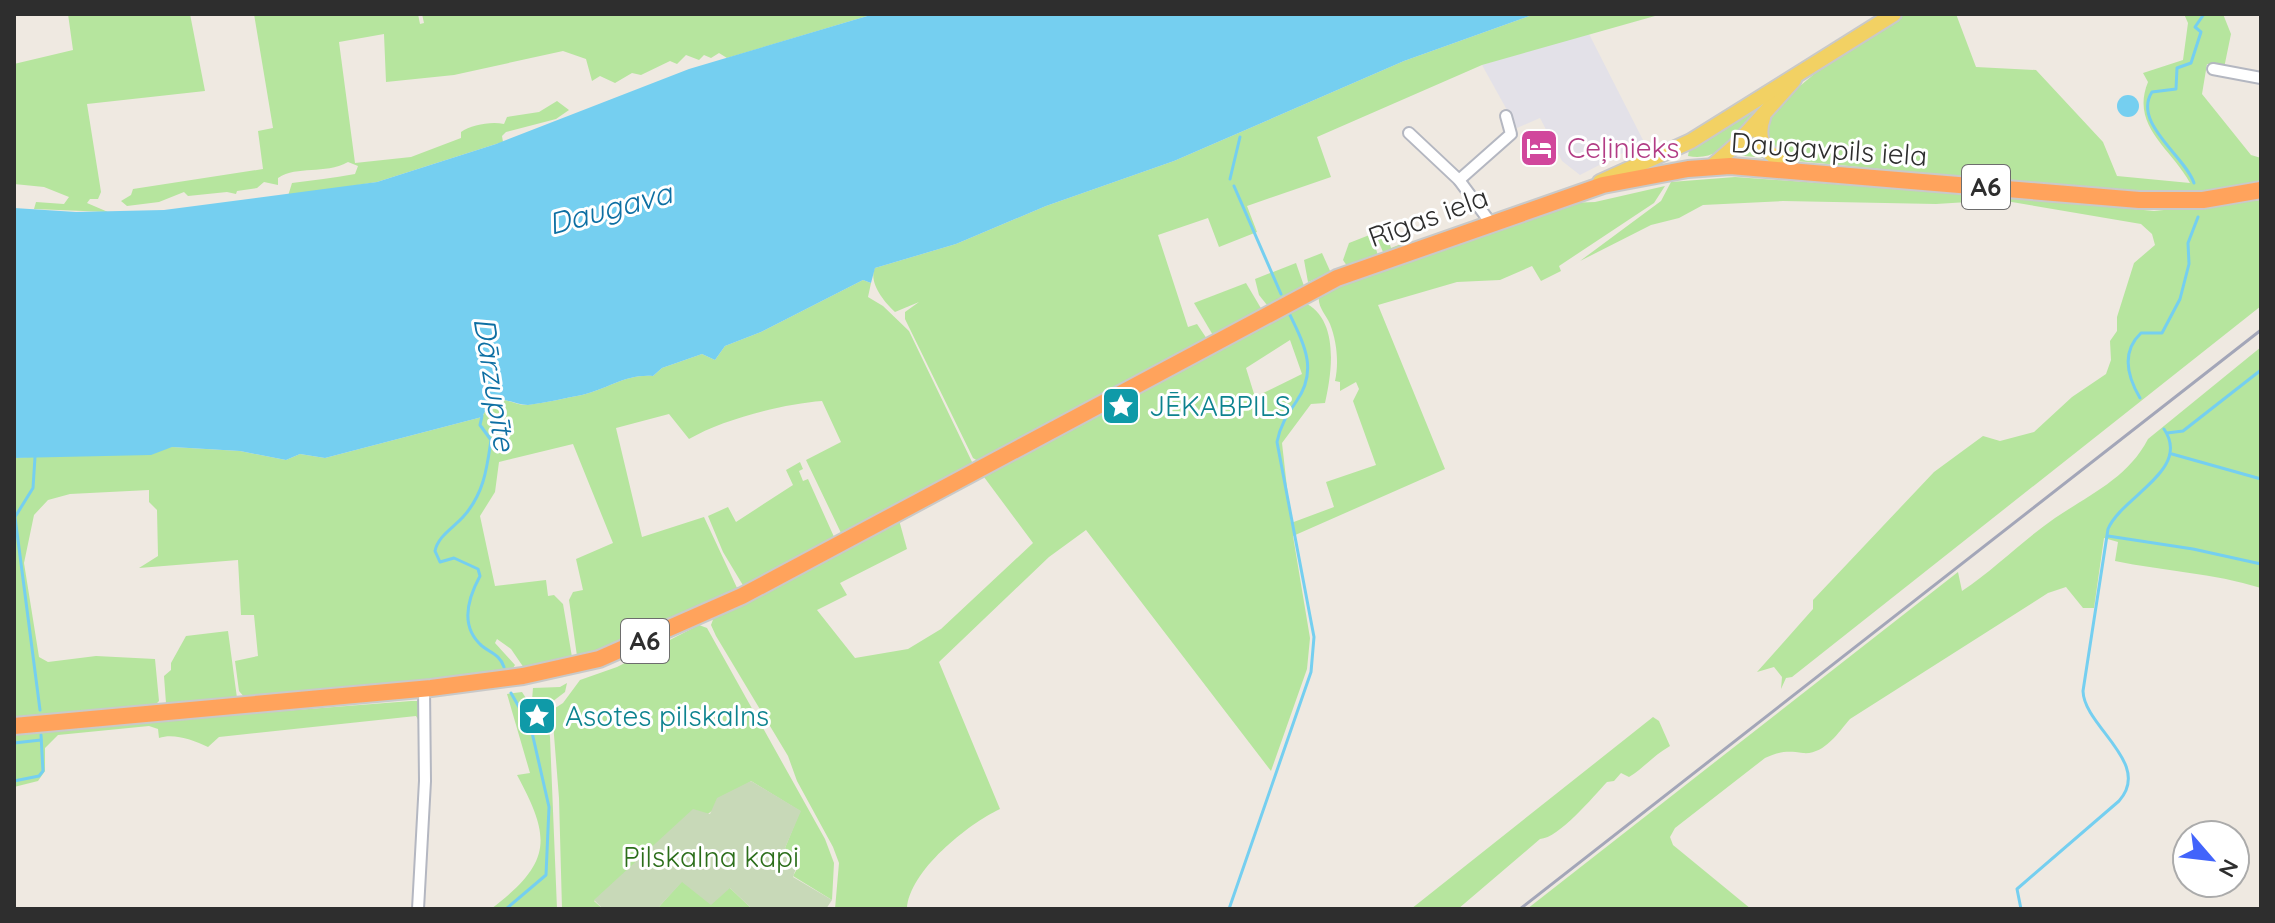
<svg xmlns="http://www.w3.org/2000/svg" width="2275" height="923" font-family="Quicksand,sans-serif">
<rect width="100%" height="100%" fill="#efe9e1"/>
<polygon fill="#e3e1e8" points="1588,32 1644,142 1580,175 1562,161 1540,118 1517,128 1482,65"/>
<g fill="#b6e59e" fill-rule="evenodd">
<polygon points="68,14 190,14 205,91 87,104 101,192 98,199 90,199 87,203 108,212 34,209 36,202 64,204 69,197 44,187 14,184 14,64 73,50"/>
<path d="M254,14h164l2,10 4,-1 -2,-9h452l-147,44 -8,-5 -8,5 -7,-3 -5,5 -13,-5 -9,9 -7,-3 -29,14 -9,-2 -17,10 -15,-7 -8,5 -6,-22 -23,-8 -109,24 -68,7 -2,-48 -45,8 16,121 56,-6 50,-19v-6c10,-7 30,-11 43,-8l3,-7 32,-5 18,-11 12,9 -13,9 -50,13 -4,4 1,6 -7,2 -119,38 -89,14 4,-13c21,-3 41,-5 63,-9l3,-8 -10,-4c-24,13 -50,3 -70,16v7l-14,-3 -7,6 -20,3 -1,3 -9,-2 -39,4 -4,-4 -25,10 -32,4 -6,-5 10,-6 2,-6 130,-20 -5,-38 15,-3z"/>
<path d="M1535,14h127l-180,51 -165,72 14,40 -84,29 10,26 -38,15 -11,-29 -50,17 30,92 9,-3 10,15 -229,122 -5,-3 -68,-139v-7l14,-10 -24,10c-11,-10 -27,-30 -20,-44l81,-24 90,-38 128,-45 230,-100z"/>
<path d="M1903,14h53l20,53 60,3 67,72 14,34 73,7c-19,-35 -60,-57 -42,-101l-5,-9 40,-13 5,-37 -4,-9h39l8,20 -7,34 -17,-4 -5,30 49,61 10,3v25l-75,12h-34l-366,-35 -21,-15v-23c39,-47 87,-76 138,-108z"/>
<path d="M1769,99c-20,24 -45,65 -81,57l1,-6z"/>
<polygon points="1755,131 1766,158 1733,155"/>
<polygon points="1735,177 1979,194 2154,211 2261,200 2261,306 1792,677 1786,678 1781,689 1782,677 1774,667 1757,672 1813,609 1813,600 1934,472 1983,436 2000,441 2034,432 2072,397 2106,374 2111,360 2110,341 2117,331 2117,317 2134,263 2155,245 2152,234 2141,224 2000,200 1936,204 1783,201 1703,205 1679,218 1651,225 1580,261 1661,201 1671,182"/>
<path d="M1665,186l-11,17 -95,63 2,5 -20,10 -9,-15 -32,14 -43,2 -79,23 67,164 -152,67 17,102 -3,31 -36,102 -185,-241 -37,27 -110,105 61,147c-32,15 -91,62 -93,100h-72l4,-46 -6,-16 -36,-66 -9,-25 -72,-120 -5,-11 3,-8 185,-97 8,29 -67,34 7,12 -30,15 38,48 53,-9 33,-20 92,-86 -49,-66 -78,40 397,-215c37,16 29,70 22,101l-14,1 -29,39 9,80 43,-16 -8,-25 50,-17 -23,-64 6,-12 -3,-7 -16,9v-9l-5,-1c4,-18 2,-39 -5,-57 -4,-10 -13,-17 -11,-29l32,-15 218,-77 26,-1zM1290,340l12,34 -47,23 -9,-29z"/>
<polygon points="1385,229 1391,248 1406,242 1405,245 1383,252 1375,233"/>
<polygon points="1372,234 1378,256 1347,266 1343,260 1349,243"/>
<polygon points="1322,253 1331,273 1308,282 1304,260"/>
<polygon points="1296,263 1304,286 1267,305 1259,295 1255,279"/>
<path d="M863,280l8,3 -3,14 15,9 26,25 64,133 -131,71 -36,-75 35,-18 -19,-41c-39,3 -99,18 -133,38l-20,-25 -53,14 26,109 62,-20 34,73 -132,60 -29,6 -8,-56 4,-8 10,-2 -7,-31 37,-16 -40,-99 -74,18 -4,30 -15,24 15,70 51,-6 2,16 6,-1 9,9 9,53 -48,11 -13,-19 -14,-10 -2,4 20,22 -4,6 -266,27 -6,-7 -4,-30 23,-5 -4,-41h-13l-3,-55 -99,8 19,-12 -1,-46 -8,-8v-12l-79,4 -22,6 -14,15 -10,48 15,94 9,5 48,-6 59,3 4,42 -5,5 -140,13v-261l158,-11 68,4 46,9 14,-6 25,4 157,-41 9,-17c14,-3 24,5 36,5 18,-2 38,-7 55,-10 26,-6 43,-21 71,-19l9,-8 40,-14 13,6 10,-14 36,-14z"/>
<polygon points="1246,283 1262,310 1214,337 1194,303"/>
<path d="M2261,347v241c-48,-15 -98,-17 -146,-27l3,-19 -14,-4 -10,70h-11l-17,-21 -18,6 -198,126c-12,14 -26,36 -47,34 -15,-2 -23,-2 -38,5l-90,70 -5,9 3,8 78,64h-224l431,-337 4,19c33,-22 61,-51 93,-73 34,-23 73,-40 93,-79z"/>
<polygon points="800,462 803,469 799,471 803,481 808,479 835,539 744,587 723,552 708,516 728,507 736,522 793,485 786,470"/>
<polygon points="699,625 707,628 825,839 834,863 832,900 793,876 798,867 785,848 800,811 751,781 594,901 603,909 562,909 559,798 552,710 563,703 580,680 617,667"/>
<polygon points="228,631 237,698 166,703 164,676 171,670 171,663 186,636"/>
<polygon points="567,683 565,692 548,705 538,705 532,700 533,688 560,687"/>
<path d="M522,692l11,17 13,4 4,24 7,172h-66c62,-47 60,-71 26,-134l13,-2 -23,-79z"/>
<path d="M411,701h7l2,22 -4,-7 -197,21 -11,10c-15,-7 -34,-14 -49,-9l-1,-9 -9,-3 -91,9 -13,13v23l-7,10 -24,6v-55z"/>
<path d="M1653,717l6,4 11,25c-16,9 -25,21 -41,31l-8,-4 -7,8 -7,1c-14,15 -48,56 -67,57l-82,70h-47z"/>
<polygon points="682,881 730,888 752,909 657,909"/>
</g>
<polygon fill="#c8d9b8" points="751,781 801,811 785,848 799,859 793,877 832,900 826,909 752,909 730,888 711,905 682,882 657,909 603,909 594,900 693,809 710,814 717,798"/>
<g fill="#75cff0">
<path d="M874,14h661l-131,47 -230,100 -128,45 -90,38 -81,24 -4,15 -8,-3 -102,52 -36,14 -10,14 -13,-6 -40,14 -9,8c-28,-2 -45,13 -71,19 -17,3 -37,8 -54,10 -13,0 -23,-8 -37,-5l-9,17 -157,41 -25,-4 -14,6 -46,-9 -68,-4 -21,8 -137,3v-250l62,4 88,-2 213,-28 119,-38 193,-75z"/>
<circle cx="2128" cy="106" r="11"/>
</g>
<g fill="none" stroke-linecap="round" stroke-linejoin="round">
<g stroke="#75cff0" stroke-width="3">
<polyline points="1230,179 1240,137"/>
<path d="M2194,183c-9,-27 -62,-60 -42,-91l24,-3 1,-21 14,-5 10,-31 -6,-5 9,-13"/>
<polyline points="1234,186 1281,294"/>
<path d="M2140,398c-13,-22 -19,-46 1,-65h21l18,-34 9,-35 -1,-21 10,-26"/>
<path d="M482,416l-2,9 11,15c-4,28 -7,54 -28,77 -10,11 -25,19 -28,34l5,11 14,-4 24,11 2,7c-12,22 -21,50 2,70 9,7 18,9 22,21"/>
<polyline points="2167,433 2183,431 2261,370"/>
<polyline points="2172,454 2261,479"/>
<polyline points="35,457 33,488 15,517 40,710"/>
<polyline points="2108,536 2193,549 2261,564"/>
<polyline points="14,743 41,740"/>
<polyline points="14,781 39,776 43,771 41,735"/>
<polyline points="506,909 546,875 549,807 531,728 511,693"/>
<path d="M1229,909l82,-237 3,-35 -37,-195c3,-16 10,-27 19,-40 22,-31 9,-56 -6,-87"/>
<path d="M2021,909l-4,-20 102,-88c34,-38 -35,-74 -36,-110l25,-162c14,-33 84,-59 56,-100"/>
</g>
<g stroke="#b4b7c1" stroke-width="14">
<g id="minor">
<polyline points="2213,69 2261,78"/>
<polyline points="1409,133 1459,180 1490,222"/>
<polyline points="1459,180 1511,134 1506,116"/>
<polyline points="418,909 425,781 424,689"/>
</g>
</g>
<g stroke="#c9c9c9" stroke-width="18">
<g id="major">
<path d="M1763,118c-10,28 9,38 30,51"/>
<polyline points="1711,167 1735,146 1794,80"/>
<polyline points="1600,182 1691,141 1894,14"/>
</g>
</g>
<g stroke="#c9c9c9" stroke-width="20">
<polyline id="highway" points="14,726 431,688 523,676 599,659 742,596 1337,278 1603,185 1688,169 1730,166 2139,200 2203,200 2261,190"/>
</g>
<use href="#minor" stroke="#fff" stroke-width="10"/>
<use href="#major" stroke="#f2d163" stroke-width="14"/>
<use href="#highway" stroke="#ffa35c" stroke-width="16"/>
<polyline stroke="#a3a6b8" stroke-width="3" points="1520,909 2261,330"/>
</g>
<defs>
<g id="hotel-square" transform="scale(2)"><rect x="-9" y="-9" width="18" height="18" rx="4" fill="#d1479c" stroke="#fff"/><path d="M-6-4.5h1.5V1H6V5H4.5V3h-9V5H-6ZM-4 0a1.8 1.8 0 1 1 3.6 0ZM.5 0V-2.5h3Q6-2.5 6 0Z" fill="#fff"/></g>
<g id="sight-square" transform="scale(2)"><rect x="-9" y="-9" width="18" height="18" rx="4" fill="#0f9aa8" stroke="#fff"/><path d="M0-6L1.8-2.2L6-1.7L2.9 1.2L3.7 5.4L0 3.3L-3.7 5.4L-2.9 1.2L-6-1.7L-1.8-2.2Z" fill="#fff"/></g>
</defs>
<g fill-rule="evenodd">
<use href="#hotel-square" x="1539" y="148"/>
<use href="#sight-square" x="1121" y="406"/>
<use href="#sight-square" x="537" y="716"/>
</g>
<g text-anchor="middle" stroke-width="6" stroke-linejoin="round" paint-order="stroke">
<g fill="#fff" stroke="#6d6d6d" stroke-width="2">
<rect x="1962" y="165" width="48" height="44" rx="6"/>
<rect x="621" y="619" width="48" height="44" rx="6"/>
</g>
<g font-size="26" font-weight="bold" fill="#2e2e2e">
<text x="1986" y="196">A6</text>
<text x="645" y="650">A6</text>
</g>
<g font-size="28" fill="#b23c85" stroke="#fff" text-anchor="start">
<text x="1567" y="158">Ceļinieks</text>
</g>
<g font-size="28" fill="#2e2e2e" stroke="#fff">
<text transform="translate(1829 149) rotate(4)" y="10">Daugavpils iela</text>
<text transform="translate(1428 217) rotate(-20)" y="10">Rīgas iela</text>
</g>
<g font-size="28" fill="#0d838f" stroke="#fff" text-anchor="start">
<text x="1149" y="416">JĒKABPILS</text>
<text x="565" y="726">Asotes pilskalns</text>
</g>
<g font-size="28" fill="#2c6e1b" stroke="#fff">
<text x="711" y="867">Pilskalna kapi</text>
</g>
<g font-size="30" font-style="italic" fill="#0d6fa3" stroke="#fff">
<text transform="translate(610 209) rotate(-15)" y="10">Daugava</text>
<text transform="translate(494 384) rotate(81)" y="10">Dārzupīte</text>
</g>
</g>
<rect width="2275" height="923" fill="none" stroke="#2e2e2e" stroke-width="32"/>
<g transform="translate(2211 859) rotate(118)"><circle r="38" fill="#ffffff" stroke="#ababab" stroke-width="2"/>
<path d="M0-6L14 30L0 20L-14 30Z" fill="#4264fb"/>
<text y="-12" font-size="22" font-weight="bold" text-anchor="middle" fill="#2e2e2e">N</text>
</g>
</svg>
